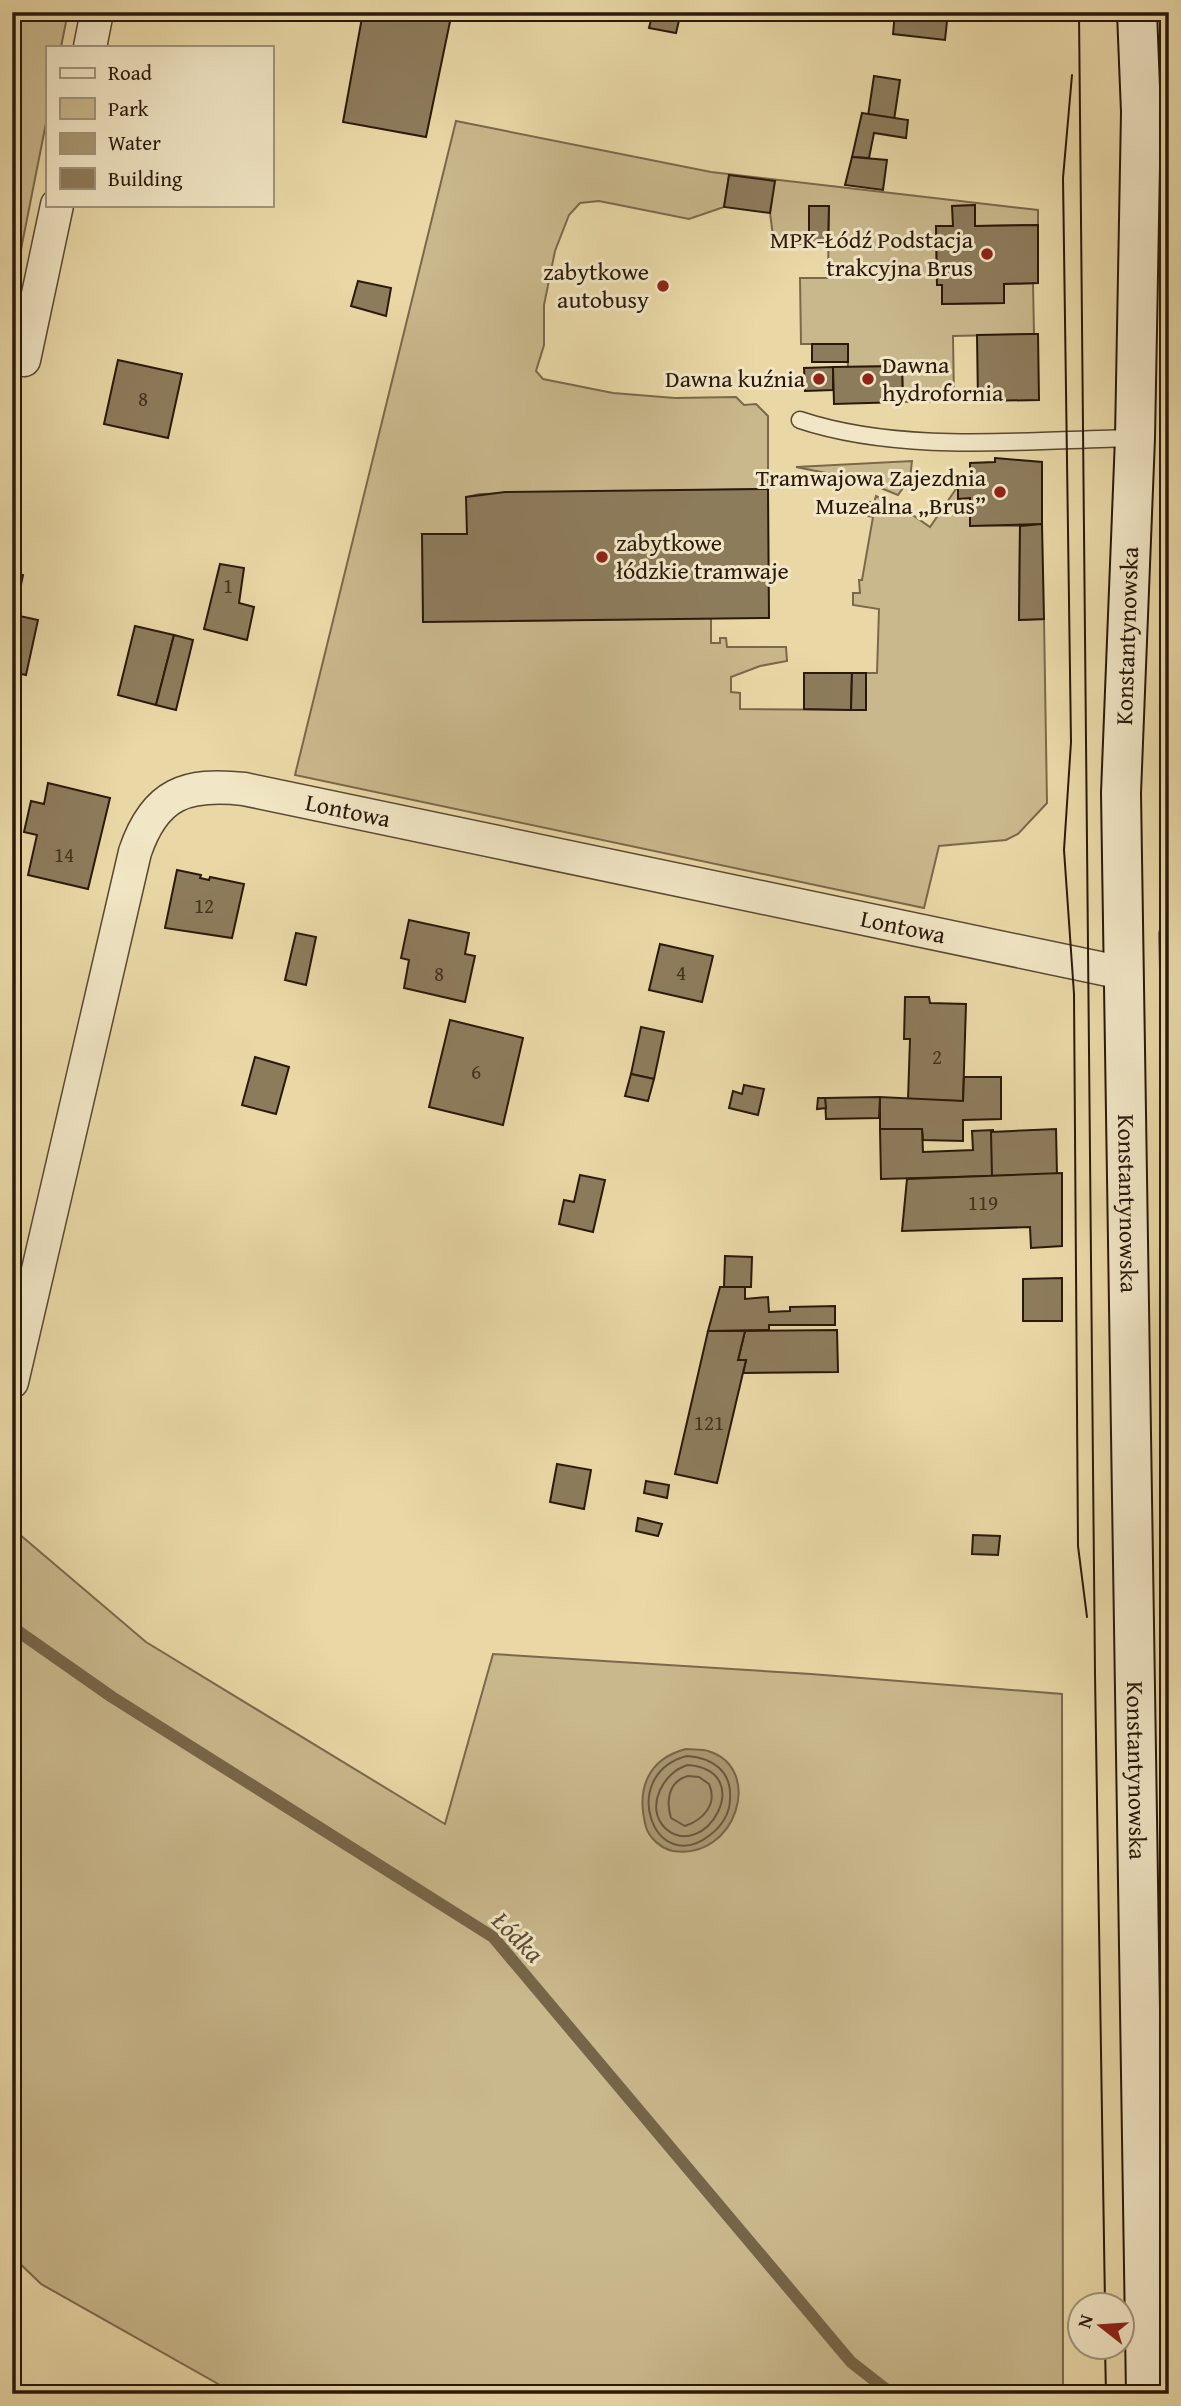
<svg xmlns="http://www.w3.org/2000/svg" width="1181" height="2406" font-family="'Gentium Book Plus',serif">
<rect width="100%" height="100%" fill="#e9d8a6"/>
<filter id="stains"><feTurbulence type="fractalNoise" baseFrequency=".00286" numOctaves="4"/><feColorMatrix values="0 0 0 0 .2 0 0 0 0 .09 0 0 0 0 .02 0 0 0 .5 -.17"/></filter>
<radialGradient id="worn" r=".72"><stop offset=".6" stop-color="#630" stop-opacity="0"/><stop offset="1" stop-color="#630" stop-opacity=".3"/></radialGradient>
<g fill="#c9b88c" stroke="#7a684c" stroke-width="2">
<polygon points="12,12 68,12 61,47 47,47 47,118 12,295"/>
<polygon points="456,121 711,172 1038,210 1038,225 975,226 975,205 953,206 953,226 936,226 937,284 942,285 942,304 1004,303 1004,284 1033,283 1034,334 953,336 954,401 903,402 902,366 848,367 847,344 801,344 800,278 828,278 829,206 809,206 809,244 774,244 770,213 774,181 729,175 724,207 689,219 599,201 580,203 569,215 555,251 544,305 544,345 536,371 543,379 613,393 675,398 736,397 744,405 756,404 768,416 768,489 479,494 467,497 467,534 422,534 503,621 711,618 711,643 720,643 720,638 726,638 727,647 786,647 787,661 760,666 731,677 731,692 740,693 740,709 866,710 866,673 877,673 879,609 853,605 853,593 860,593 859,580 862,580 873,517 868,516 870,502 874,503 876,496 891,504 894,502 930,527 958,486 958,498 970,498 971,525 1020,526 1019,620 1044,619 1047,803 1018,834 1006,840 939,846 924,908 295,775"/>
<polygon points="1169,313 1169,678 1161,627"/>
<polygon points="912,461 910,478 898,495 861,480 796,467"/>
<polygon points="1169,903 1169,1305 1159,933"/>
<polygon points="12,1528 146,1642 445,1824 493,1654 811,1674 1062,1694 1063,2394 236,2394 41,2284 12,2256"/>
</g>
<path fill="#a89771" stroke="#766548" stroke-width="2" d="M686,1749c7,1 16,0 22,2 57,17 28,110 -35,100 -11,-2 -24,-13 -27,-24 -10,-37 1,-68 40,-78z"/>
<g fill="none" stroke-linecap="round" stroke-linejoin="round">
<g stroke="#69583e" stroke-width="2">
<path d="M687,1756c26,2 45,15 43,43 0,14 -8,27 -20,36 -56,44 -93,-61 -23,-79z"/>
<path d="M688,1765c71,6 16,99 -23,63 -21,-21 -1,-57 23,-63z"/>
<path d="M688,1776l11,1 10,7c9,20 -6,36 -24,42l-14,-8c-5,-16 -3,-37 17,-42z"/>
</g>
<polyline stroke="#766548" stroke-width="12" points="12,1627 112,1697 493,1937 851,2362 892,2394"/>
</g>
<g fill="#8d7c5c" stroke="#2a190b" stroke-width="2">
<polygon points="363,12 452,12 426,137 343,122"/>
<polygon points="653,12 681,12 676,33 649,28"/>
<polygon points="895,12 948,12 945,40 893,34"/>
<polygon points="874,76 900,80 894,120 868,116"/>
<polygon points="862,113 908,120 906,138 874,133 869,158 852,157"/>
<polygon points="852,157 887,160 883,190 845,185"/>
<polygon points="729,175 775,181 770,213 724,207"/>
<polygon points="975,205 975,226 1038,225 1038,283 1004,284 1004,303 942,304 942,285 937,285 936,226 953,226 952,206"/>
<polygon points="809,206 829,206 828,245 809,244"/>
<polygon points="358,281 391,288 386,316 351,306"/>
<polygon points="1034,334 1038,334 1039,400 978,401 977,335"/>
<rect x="812" y="344" width="36" height="18"/>
<polygon points="118,360 182,374 168,438 104,424"/>
<polygon points="902,366 903,402 834,404 833,367"/>
<polygon points="833,367 833,390 805,391 804,368"/>
<polygon points="995,458 1042,462 1042,524 970,526 970,498 958,499 958,486 970,486 970,463 995,462"/>
<polygon points="768,489 769,618 423,622 422,534 467,534 466,497 505,492"/>
<polygon points="1042,524 1044,619 1019,620 1020,526"/>
<polygon points="220,564 244,568 239,603 254,607 247,640 204,629"/>
<polygon points="12,573 23,575 19,595 12,593"/>
<polygon points="12,593 19,595 15,615 38,620 26,675 12,672"/>
<polygon points="135,626 174,635 156,705 118,695"/>
<polygon points="174,635 193,640 176,710 156,705"/>
<polygon points="804,673 852,673 851,710 804,709"/>
<polygon points="852,673 866,673 866,710 851,710"/>
<polygon points="48,783 110,798 88,889 28,875 37,835 24,832 31,801 44,804"/>
<polygon points="177,870 201,875 200,878 209,880 210,877 244,884 232,938 165,928"/>
<polygon points="409,920 469,933 465,954 475,956 465,1002 404,988 409,960 401,958"/>
<polygon points="296,933 316,937 306,985 285,980"/>
<polygon points="660,944 713,956 702,1002 649,990"/>
<polygon points="905,997 929,997 930,1003 966,1004 963,1101 908,1100 910,1039 904,1039"/>
<polygon points="450,1020 523,1038 503,1125 429,1107"/>
<polygon points="641,1027 664,1032 654,1079 631,1074"/>
<polygon points="255,1057 289,1067 276,1114 242,1105"/>
<polygon points="631,1074 654,1079 648,1101 625,1096"/>
<polygon points="964,1077 1001,1077 1001,1119 963,1120 963,1141 923,1140 922,1129 880,1129 880,1097 963,1101"/>
<polygon points="744,1085 764,1089 758,1115 729,1108 733,1091 742,1094"/>
<polygon points="880,1097 879,1118 826,1119 825,1098"/>
<polygon points="818,1098 825,1098 826,1108 817,1109"/>
<polygon points="880,1129 922,1129 923,1152 973,1150 972,1131 993,1130 992,1176 881,1179"/>
<polygon points="1056,1129 1057,1174 992,1176 991,1132"/>
<polygon points="1062,1173 1062,1246 1031,1248 1030,1227 902,1231 907,1179"/>
<polygon points="580,1175 605,1180 593,1232 559,1224 564,1200 574,1202"/>
<polygon points="725,1256 752,1257 751,1287 724,1287"/>
<polygon points="1062,1278 1062,1321 1023,1321 1023,1279"/>
<polygon points="720,1287 745,1287 745,1299 768,1297 769,1312 790,1311 790,1307 835,1306 835,1325 769,1325 769,1330 708,1331"/>
<polygon points="837,1330 838,1372 743,1373 746,1360 738,1360 745,1331"/>
<polygon points="708,1331 745,1331 738,1360 746,1360 717,1483 675,1474"/>
<polygon points="557,1464 591,1470 584,1509 550,1502"/>
<polygon points="646,1481 669,1485 667,1498 644,1493"/>
<polygon points="638,1518 662,1524 658,1536 636,1531"/>
<polygon points="973,1535 1000,1536 998,1555 972,1554"/>
</g>
<g fill="none" stroke-linecap="round" stroke-linejoin="round">
<g stroke="#5a4932" stroke-width="19">
<path id="lane" d="M800,420c102,34 227,20 335,18"/>
</g>
<g stroke="#5a4932" stroke-width="35">
<g id="street">
<polyline points="90,47 97,12"/>
<polyline points="24,360 57,205"/>
<path id="s1" d="M12,1382l123,-530c20,-59 51,-69 109,-63l879,184"/>
</g>
</g>
<g stroke="#2a190b" stroke-width="42">
<g id="secondary">
<path id="s2" d="M1137,12l4,100 -6,326 -14,355 25,1601"/>
</g>
</g>
<use href="#lane" stroke="#f1e6c5" stroke-width="16"/>
<use href="#street" stroke="#f1e6c5" stroke-width="32"/>
<use href="#secondary" stroke="#f1e6c5" stroke-width="38"/>
<g stroke="#2a190b" stroke-width="2">
<polyline points="1079,12 1095,1674 1105,2304"/>
<polyline points="1072,75 1063,178 1071,742 1064,850 1074,994 1078,1546 1087,1617"/>
<polyline points="1105,2346 1106,2394"/>
</g>
</g>
<g fill="#8f2418" stroke="#f1e6c5" stroke-width="2.5">
<circle cx="987" cy="254" r="7"/>
<circle cx="663" cy="286" r="7"/>
<circle cx="819" cy="379" r="7"/>
<circle cx="868" cy="379" r="7"/>
<circle cx="1000" cy="492" r="7"/>
<circle cx="602" cy="557" r="7"/>
</g>
<g text-anchor="middle" stroke-width="6" stroke-linejoin="round" paint-order="stroke">
<g font-size="21" fill="#43321f">
<text x="143" y="406">8</text>
<text x="228" y="593">1</text>
<text x="64" y="862">14</text>
<text x="204" y="913">12</text>
<text x="681" y="980">4</text>
<text x="439" y="981">8</text>
<text x="937" y="1064">2</text>
<text x="476" y="1079">6</text>
<text x="983" y="1210">119</text>
<text x="709" y="1430">121</text>
</g>
<g font-size="24" fill="#2a190b" stroke="#f1e6c5" text-anchor="end">
<text x="973" y="248">MPK-Łódź Podstacja<tspan x="973" dy="28">trakcyjna Brus</tspan></text>
<text x="649" y="280">zabytkowe<tspan x="649" dy="28">autobusy</tspan></text>
<text x="882" y="373" text-anchor="start">Dawna<tspan x="882" dy="28">hydrofornia</tspan></text>
<text x="805" y="387">Dawna kuźnia</text>
<text x="986" y="486">Tramwajowa Zajezdnia<tspan x="986" dy="28">Muzealna „Brus”</tspan></text>
<text x="616" y="551" text-anchor="start">zabytkowe<tspan x="616" dy="28">łódzkie tramwaje</tspan></text>
</g>
<g font-size="24" fill="#2a190b" stroke="#f1e6c5">
<text transform="translate(1127 636) rotate(-88)" y="8">Konstantynowska</text>
<text dy="8" stroke="none"><textPath href="#s1" startOffset="791">Lontowa</textPath></text>
<text dy="8" stroke="none"><textPath href="#s1" startOffset="1358">Lontowa</textPath></text>
<text dy="8" stroke="none"><textPath href="#s2" startOffset="1192">Konstantynowska</textPath></text>
<text dy="8" stroke="none"><textPath href="#s2" startOffset="1759">Konstantynowska</textPath></text>
</g>
<g font-size="26" font-style="italic" fill="#5c4b34" stroke="#f1e6c5">
<text transform="translate(518 1937) rotate(45)" y="9">Łódka</text>
</g>
</g>
<rect width="1181" height="2406" fill="none" stroke="#e9d8a6" stroke-width="42"/>
<rect x="14" y="14" width="1153" height="2378" fill="none" stroke="#2a190b" stroke-width="3.5"/>
<rect x="21" y="21" width="1139" height="2364" fill="none" stroke="#2a190b" stroke-width="2"/>
<rect x="46" y="46" width="228" height="161" fill="#f1e6c5" stroke="#a1947b" stroke-width="2"/>
<rect x="60" y="68" width="35" height="10" fill="#f1e6c5" stroke="#a1947b" stroke-width="2"/>
<text x="108" y="80" font-size="21" fill="#2a190b">Road</text>
<rect x="60" y="98" width="35" height="21" fill="#c9b88c" stroke="#a1947b" stroke-width="2"/>
<text x="108" y="116" font-size="21" fill="#2a190b">Park</text>
<rect x="60" y="133" width="35" height="21" fill="#a89771" stroke="#a1947b" stroke-width="2"/>
<text x="108" y="150" font-size="21" fill="#2a190b">Water</text>
<rect x="60" y="168" width="35" height="21" fill="#8d7c5c" stroke="#a1947b" stroke-width="2"/>
<text x="108" y="186" font-size="21" fill="#2a190b">Building</text>
<g transform="translate(1101 2326) rotate(287)"><circle r="33" fill="#f1e6c5" stroke="#a1947b" stroke-width="2"/>
<path d="M0-5L12 26L0 18L-12 26Z" fill="#8f2418"/>
<text y="-10" font-size="19" font-weight="bold" text-anchor="middle" fill="#2a190b">N</text>
</g>
<rect width="100%" height="100%" filter="url(#stains)"/>
<rect width="100%" height="100%" fill="url(#worn)"/>
</svg>
